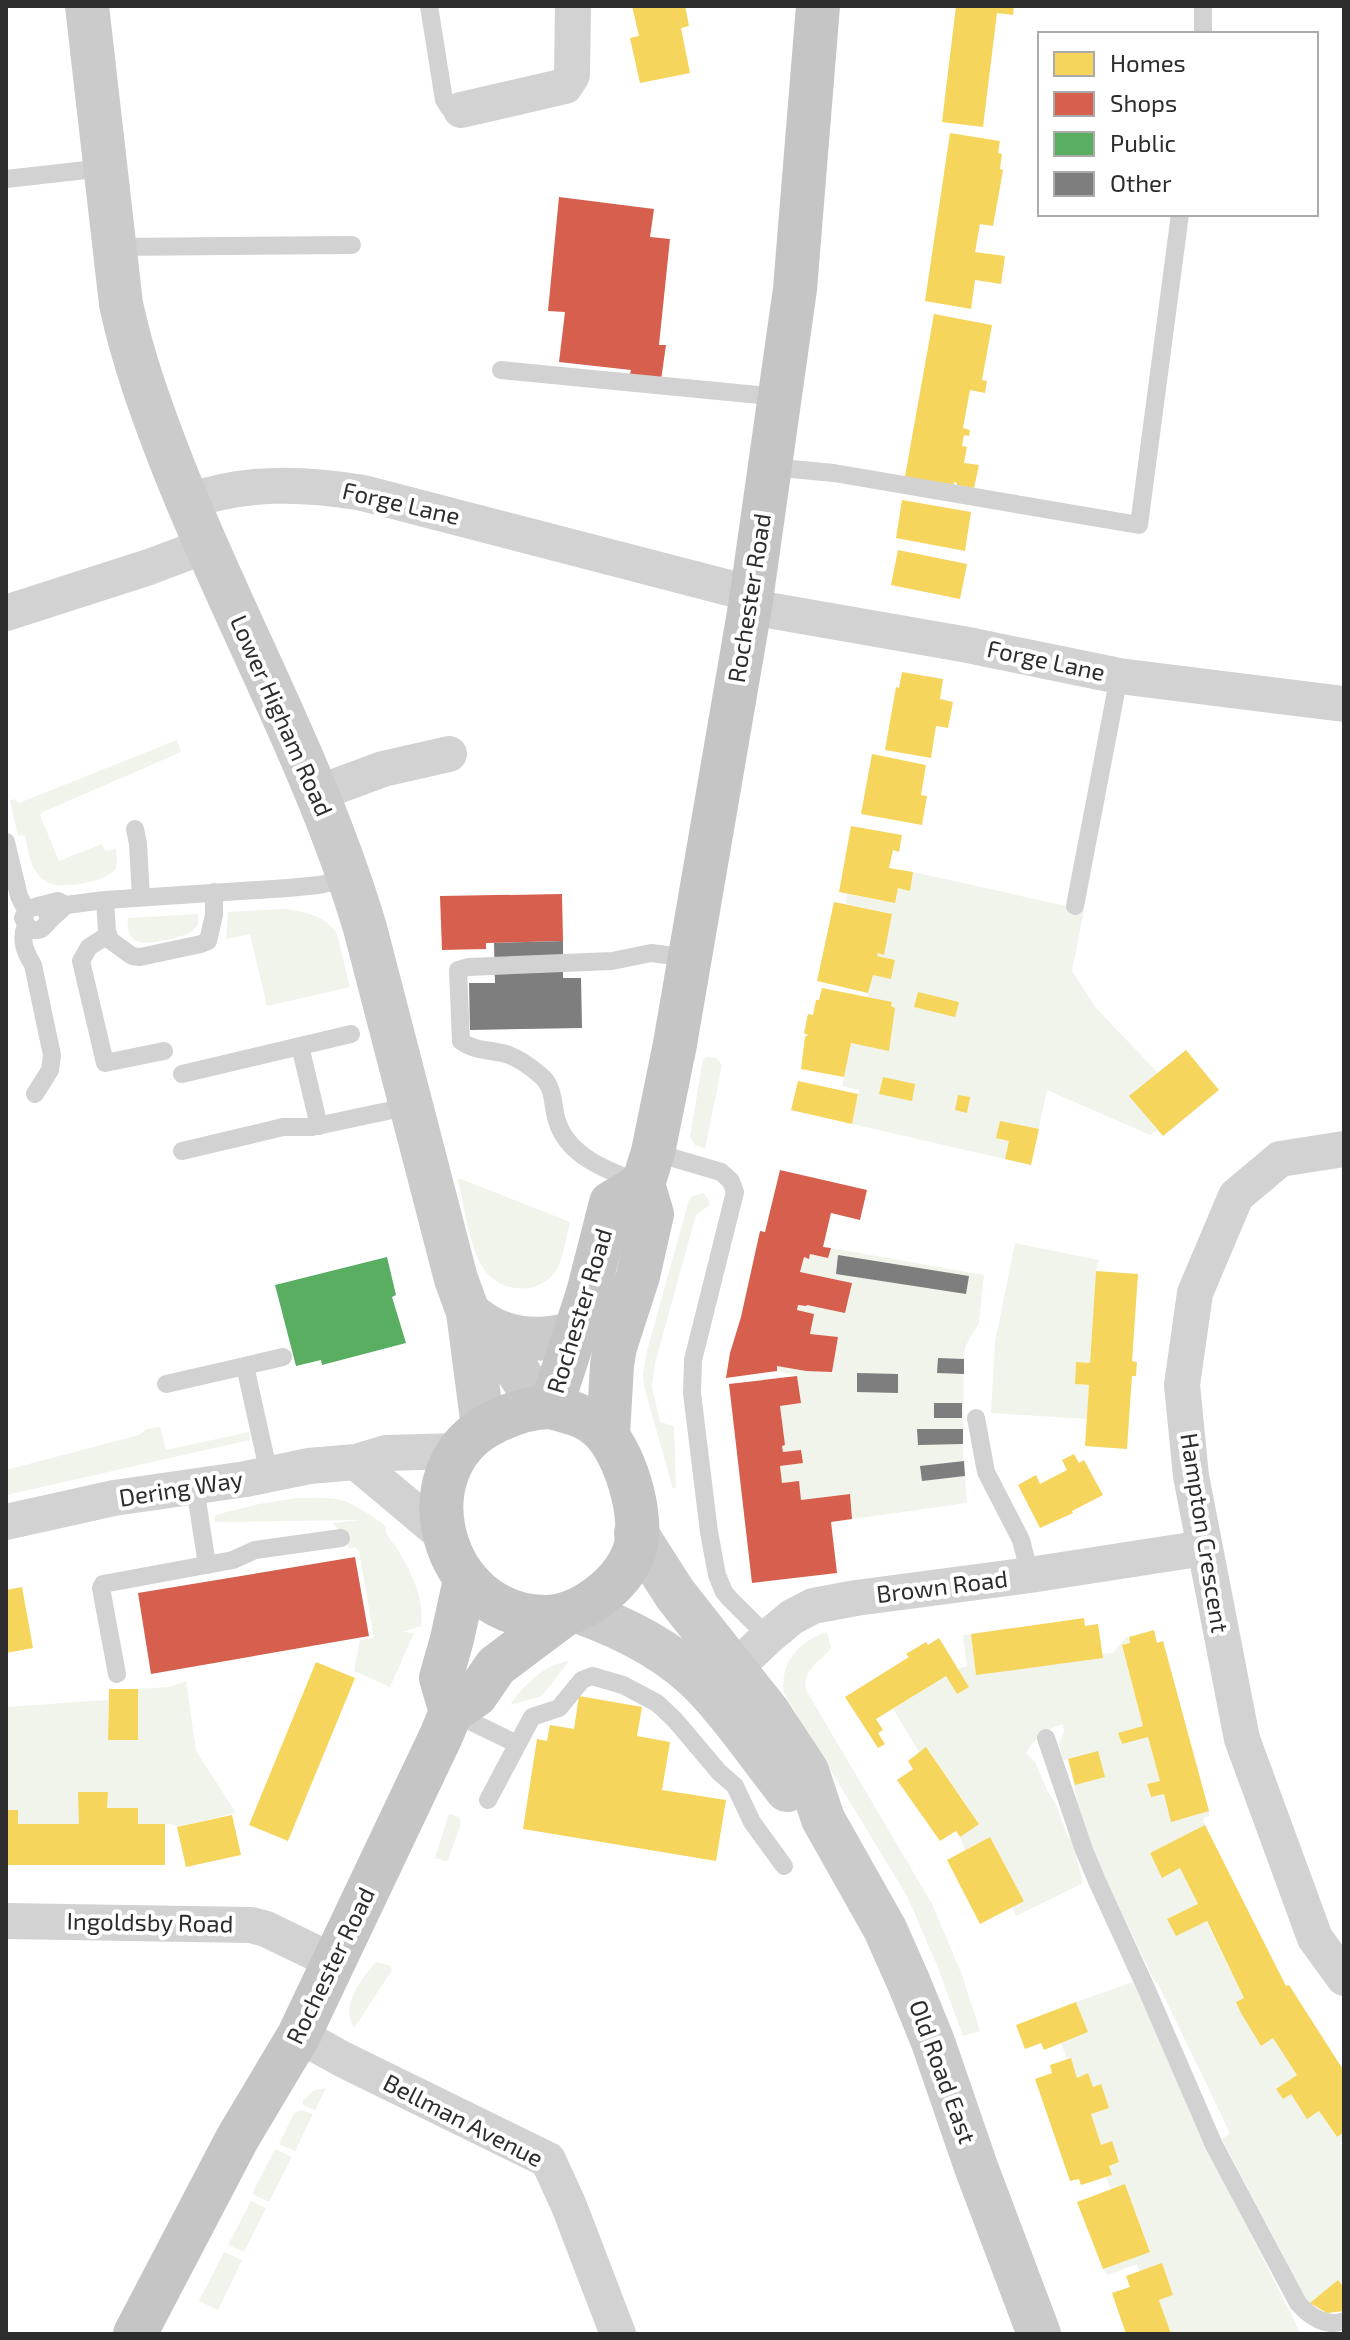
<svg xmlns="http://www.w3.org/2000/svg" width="1350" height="2340" font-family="'Exo 2',sans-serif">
<rect width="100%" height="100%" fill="#fff"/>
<g fill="#f0f4eb">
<path d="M177,740l4,12 -138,60 -3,3 19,46 43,-17 3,7 11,-2c0,6 2,14 0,19 -6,13 -47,19 -60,17 -6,-1 -12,-4 -16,-8 -11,-12 -12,-27 -15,-42l-7,1 -8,-35 4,-2 5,4z"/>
<polygon points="913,872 1084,910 1072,971 1096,1008 1158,1073 1130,1096 1157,1130 1150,1135 1047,1090 1031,1165 852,1124 859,1090 842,1086 851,1043 889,1050 892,1032 890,1031 892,1003 867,997 873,975 892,978 895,960 877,956 878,953 883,955 892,914 846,904 847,894 895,903 898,888 910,890"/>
<path d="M284,909c19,2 43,7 53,25l13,53 -83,19 -17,-72 -24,5 2,-27z"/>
<path d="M198,914v10c-7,11 -16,12 -28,15 -21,5 -45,10 -42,-21z"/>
<polygon points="708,1057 716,1058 722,1065 705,1149 695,1145 690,1137 703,1059"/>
<path d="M461,1179l109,43c-4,15 -6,34 -13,47 -16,27 -57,25 -73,0 -16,-25 -19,-60 -26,-89z"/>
<polygon points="703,1193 708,1199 710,1205 696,1215 655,1363 652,1387 660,1422 674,1426 676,1487 673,1489 644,1386 643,1374 647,1351 689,1200 692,1196"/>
<polygon points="1015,1243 1099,1260 1096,1271 1090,1363 1076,1362 1075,1384 1089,1385 1087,1419 991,1413 995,1342"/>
<polygon points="831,1248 984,1275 979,1323 965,1347 964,1359 963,1454 967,1503 852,1519 849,1494 801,1500 799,1482 782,1483 780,1466 802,1463 783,1452 782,1446 785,1445 780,1406 800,1403 797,1376 777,1371 777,1366 806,1371 832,1371 838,1338 810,1334 814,1314 797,1310 798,1305 806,1306 852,1283 800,1272 804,1257 808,1258 810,1254 828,1258"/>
<polygon points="160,1427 166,1450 249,1432 250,1440 6,1495 6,1470 139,1435 147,1429"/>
<path d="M297,1498c16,0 35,-2 50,4 6,2 32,18 36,22 7,9 0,1 4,11 3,5 8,10 11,15 13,22 27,49 23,76l-18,6 11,1 -24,54 -36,-16 6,-31 14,-2 -15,-87 -4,-4 -6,2 -4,-14 -13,-12 29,-3 -146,2v-7l44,-11z"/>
<path d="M827,1632l4,16c-11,15 -29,20 -25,42l126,214 30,71 18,56 -17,5 -26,-71 -30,-69 -123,-203c-5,-29 16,-53 43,-61z"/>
<path d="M971,1634l5,40 126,-16 1,-4 10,-1 14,-17 3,7 -8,3 21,80 -24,7 2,11 27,-7 12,44 -13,3 3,13 14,-3 7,27 38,-10v5l-6,2 2,7 -55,28 12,24 18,-9 64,130 -8,4 25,44 12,-8 24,37 -20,15 6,9 8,-5 16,24 12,-7 17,26 7,-4 1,7 -4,3 4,6v139l-7,-7 -27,22 -5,-6 -83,-158 8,-6 -73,-151h-2l-60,-124 -14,-40 -13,-59 -5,1 -4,-16 5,-13 -1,-7c-18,5 -27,13 -37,29l9,9 13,30 8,12 12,34 4,2 11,43 -67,33 -4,-9 12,-7 -34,-63 -25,13 -5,-13 19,-14 -52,-75 -8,4 -26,-43 53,-33 11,18 12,-7 -11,-18 9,-3 -4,-31z"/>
<path d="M569,1661l-27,35 -32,9c15,-21 33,-40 59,-44z"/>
<polygon points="186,1681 196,1751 236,1813 177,1827 171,1824 138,1824 138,1808 107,1808 107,1792 79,1792 79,1824 18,1824 18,1810 6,1810 6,1707 108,1700 108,1740 137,1740 138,1689 169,1687"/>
<polygon points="449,1814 459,1817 461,1823 448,1860 445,1861 435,1858"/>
<path d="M376,1962l14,4 2,4 -38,58c-14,-23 7,-49 22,-66z"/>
<polygon points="1133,1982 1227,2187 1301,2334 1171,2334 1159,2300 1173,2295 1162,2264 1140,2272 1137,2264 1107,2275 1103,2269 1150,2251 1126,2185 1111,2190 1106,2177 1112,2175 1109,2166 1119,2162 1112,2142 1101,2145 1091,2114 1109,2108 1100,2084 1093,2087 1088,2074 1077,2078 1071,2058 1067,2059 1061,2043 1088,2032 1076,2002"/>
<polygon points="326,2088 315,2110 303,2105 303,2100 314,2090"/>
<polygon points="302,2110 313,2114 295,2151 279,2144 294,2113"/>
<polygon points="275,2149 292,2157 269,2202 252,2194"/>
<polygon points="251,2201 266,2208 244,2252 228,2245"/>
<polygon points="224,2252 242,2260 218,2310 199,2301"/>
</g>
<g fill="#f6d55c">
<polygon points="632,6 685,6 689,26 681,28 690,73 640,83 630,38 639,36"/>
<polygon points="956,6 1014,6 1013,15 997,13 983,127 942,122"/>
<polygon points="950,133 1000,141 998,153 1002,154 1000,169 1003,170 993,226 980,224 975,252 1005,256 1001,284 975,280 971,309 925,301"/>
<polygon points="934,314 992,325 982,380 987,381 985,393 970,390 963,428 970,430 969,436 964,435 962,446 967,447 964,463 979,465 974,488 957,485 957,483 954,482 952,491 904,482"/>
<polygon points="902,500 971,512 965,551 896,538"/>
<polygon points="898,550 967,564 960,599 891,585"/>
<polygon points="902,672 943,679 940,699 953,702 948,728 936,726 931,758 885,750 896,687 899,688"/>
<polygon points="872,754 926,765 921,795 927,796 922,825 861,814"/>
<polygon points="851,826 902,835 899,852 893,850 889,868 913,872 910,891 898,888 895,903 839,892"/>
<polygon points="834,902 892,914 884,955 878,953 877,956 895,960 891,979 873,975 868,993 817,981"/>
<polygon points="822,988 892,1002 891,1006 895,1008 889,1051 851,1043 844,1077 801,1069 805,1037 808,1035 804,1033 808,1014 813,1015 816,1000 819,1000"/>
<polygon points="918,992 959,1002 955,1017 914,1007"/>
<polygon points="1186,1050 1219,1090 1163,1136 1129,1096"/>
<polygon points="883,1077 915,1084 912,1101 879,1094"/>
<polygon points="798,1081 858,1094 852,1124 791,1110"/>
<polygon points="958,1095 970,1097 967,1113 955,1110"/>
<polygon points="1000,1121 1039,1129 1031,1165 1005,1159 1009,1141 996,1138"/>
<polygon points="1096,1271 1138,1274 1132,1361 1137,1362 1136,1376 1132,1376 1127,1449 1085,1446 1089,1385 1075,1384 1076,1362 1090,1363"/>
<polygon points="1074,1454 1079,1463 1084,1460 1103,1495 1072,1511 1073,1513 1040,1528 1018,1485 1036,1475 1040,1484 1067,1470 1062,1460"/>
<polygon points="22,1587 33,1648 6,1653 6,1590"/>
<polygon points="1084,1618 1085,1626 1098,1624 1103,1658 976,1675 971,1634"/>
<polygon points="1154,1630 1157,1643 1163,1641 1209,1811 1171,1822 1164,1794 1151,1797 1147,1784 1160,1781 1148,1737 1122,1744 1118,1733 1143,1726 1122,1645 1130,1643 1129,1637"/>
<polygon points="939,1638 969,1687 957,1694 946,1676 876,1719 883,1730 878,1733 885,1744 878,1748 845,1697 909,1657 906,1654 926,1642 928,1645"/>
<polygon points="316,1662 355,1678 288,1841 249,1825"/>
<polygon points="109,1689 138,1689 138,1740 108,1740"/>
<polygon points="579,1696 642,1707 637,1736 670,1742 662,1790 726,1800 716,1861 523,1829 537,1739 547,1741 550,1725 574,1729"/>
<polygon points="926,1747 979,1824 960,1837 956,1831 940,1841 897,1780 913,1769 908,1761"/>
<polygon points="1098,1751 1105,1777 1075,1785 1068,1759"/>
<polygon points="78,1792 108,1792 107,1808 138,1808 138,1824 165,1824 165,1865 6,1865 6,1810 18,1810 18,1824 79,1824"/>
<polygon points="232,1815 241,1855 186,1867 177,1827"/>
<polygon points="1205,1825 1286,1986 1289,1985 1344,2071 1344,2132 1337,2137 1319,2111 1307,2119 1291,2094 1283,2099 1276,2089 1297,2075 1273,2038 1261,2046 1241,2013 1236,2002 1244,1998 1207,1921 1176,1936 1167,1919 1198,1904 1180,1868 1162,1878 1150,1853"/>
<polygon points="990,1837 1024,1901 980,1924 947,1860"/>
<polygon points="1076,2002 1088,2032 1044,2050 1041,2043 1025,2049 1016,2025"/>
<polygon points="1071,2058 1077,2078 1088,2073 1093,2087 1101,2084 1109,2108 1091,2114 1101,2145 1112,2141 1119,2162 1109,2166 1112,2175 1081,2185 1079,2179 1070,2181 1035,2079 1052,2073 1050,2065"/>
<polygon points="1125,2184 1150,2252 1103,2269 1077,2202"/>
<polygon points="1162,2263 1173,2295 1159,2300 1171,2334 1126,2334 1112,2293 1130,2287 1126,2276"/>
<polygon points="1338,2280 1344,2288 1344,2311 1327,2313 1310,2303"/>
</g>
<g fill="#d6604d">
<polygon points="559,197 654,209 650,237 670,239 659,345 666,345 661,380 629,377 631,370 559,362 565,312 548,311"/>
<polygon points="562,894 563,941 486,943 486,949 442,950 440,896"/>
<polygon points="780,1170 867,1190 860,1220 831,1213 823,1247 831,1248 828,1258 810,1254 809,1259 804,1257 800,1272 852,1283 845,1313 807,1305 806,1306 798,1305 797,1310 814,1314 810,1334 838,1337 832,1372 806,1371 777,1366 777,1371 726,1378 730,1353 741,1317 760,1231 765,1232"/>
<polygon points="797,1376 801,1403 780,1406 785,1445 782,1446 783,1452 801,1450 803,1463 780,1466 782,1483 799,1481 801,1500 850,1494 852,1519 831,1522 837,1573 752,1583 729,1384"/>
<polygon points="355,1557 369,1636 151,1674 138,1593"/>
</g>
<polygon fill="#5aae61" points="387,1257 396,1295 392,1297 406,1343 322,1365 321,1360 296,1366 275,1285"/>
<g fill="#7e7e7e">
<polygon points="563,941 563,978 581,978 582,1028 470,1030 469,983 495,983 494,943"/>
<polygon points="838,1255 969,1276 966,1294 836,1274"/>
<polygon points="938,1358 964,1359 964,1374 937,1373"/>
<polygon points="857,1373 898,1374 898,1393 857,1392"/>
<rect x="934" y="1403" width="28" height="15"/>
<polygon points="917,1429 963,1429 963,1444 918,1445"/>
<polygon points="964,1461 965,1476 922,1481 920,1466"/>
</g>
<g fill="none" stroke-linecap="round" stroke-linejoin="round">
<g stroke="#d2d2d2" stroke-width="18">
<polyline points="429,6 444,100 449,108 461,110"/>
<polyline points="1203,34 1203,6"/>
<polyline points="6,179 104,168"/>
<polyline points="114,247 352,245"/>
<polyline points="501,370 780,397"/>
<polyline points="770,467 834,473 1139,525 1180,214"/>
<polyline points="135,829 138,844 141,897"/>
<polyline points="6,842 19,896 26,910"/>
<polyline points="105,900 107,931 110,940 132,956 140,957 201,944 208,941 214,915 214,892"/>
<polyline points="38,906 58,901 66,905 105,900 288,888 319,885 350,878"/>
<polyline points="1075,906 1119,676"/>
<path d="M49,921l-2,-10 -9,-5 -10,3 -5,9 6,11c13,4 14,-2 22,-10 5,-5 11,-9 15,-14"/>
<path d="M26,925c-6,15 -1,27 7,40l19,90 -2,15 -15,24"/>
<polyline points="108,935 89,947 81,961 105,1063 164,1051"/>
<polyline points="300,1046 319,1126"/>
<polyline points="182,1074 351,1034"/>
<polyline points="182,1151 283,1127 312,1127 411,1106"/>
<polyline points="653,1152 721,1172 731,1181 735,1192 693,1360 692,1393 709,1532 717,1575 724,1592 730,1599 768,1637"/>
<path d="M640,1183c-31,-12 -72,-26 -83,-62 -5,-15 -2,-35 -17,-46 -8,-7 -21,-16 -31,-20 -17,-6 -34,-3 -48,-14l-3,-71 10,-3 144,-6 39,-8 38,5"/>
<polyline points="166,1384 245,1366"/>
<polyline points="976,1418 986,1472 1021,1540 1030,1575"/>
<polyline points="269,1474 245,1366 283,1357"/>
<polyline points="195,1487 207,1565"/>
<polyline points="117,1674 101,1588 103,1584 233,1560 255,1550 341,1538"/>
<polyline points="451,1712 517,1744"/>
<path d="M1046,1738l38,112 13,31 49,107 68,157 84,158c11,13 29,25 46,18"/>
<polyline points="488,1800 532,1717 559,1708 582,1680 592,1676 623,1685 657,1703 675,1720 719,1772 735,1786 752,1822 784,1866"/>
</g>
<g stroke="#d2d2d2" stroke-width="36">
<polyline points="461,110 565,86 572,75 573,6"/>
<path d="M187,502c57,-21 117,-19 176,-9l389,101"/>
<polyline points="750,607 968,645 1119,676 1344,704"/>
<polyline points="6,613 149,567 205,546"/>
<polyline points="318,793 383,769 449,754"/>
<polyline points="1344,1149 1280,1159 1236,1196 1195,1293 1182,1385 1191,1476 1242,1739 1315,1938 1344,1978"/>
<polyline points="356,1462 444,1536"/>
<polyline points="6,1522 114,1498 246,1479 309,1466 356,1462 386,1453 459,1451"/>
<polyline points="716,1686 768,1637 792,1617 813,1606 856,1598 1030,1575 1204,1548"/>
<polyline points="6,1921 251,1925 266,1929 334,1962"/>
<polyline points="299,2035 342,2059 548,2160 569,2206 618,2334"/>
</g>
<g stroke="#cbcbcb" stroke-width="44">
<path d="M87,6l34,298c12,56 31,108 52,162 61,155 144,301 192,462l91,351 12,33 15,115"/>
<path d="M468,1312c30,28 69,33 108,20"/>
<polyline points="491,1330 541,1407"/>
<polyline points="636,1533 675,1594 769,1713 807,1771 823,1819 885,1929 909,1983 933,2042 976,2167 1039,2334"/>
<path d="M577,1611c48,17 95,40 130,78 29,31 53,67 80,101"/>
</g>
<g stroke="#c5c5c5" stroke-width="44">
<path d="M551,1407c16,5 31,7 45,18 28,20 50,94 38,127 -12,33 -54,65 -89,65 -106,-1 -143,-150 -52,-194 19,-10 37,-16 58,-16z"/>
<polyline points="551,1407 588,1293 611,1203 643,1184"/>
<polyline points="608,1435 612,1365 615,1347 638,1276 652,1214 643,1184 653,1152 675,1044 750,607 795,289 818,6"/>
<polyline points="451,1712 476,1695 496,1666 564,1615"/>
<polyline points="135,2334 237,2139 299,2035 441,1736 451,1712 441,1678 452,1639 465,1580"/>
</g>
</g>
<g text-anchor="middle" stroke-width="8" stroke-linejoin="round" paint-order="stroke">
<g font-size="24" fill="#2d2d2d" stroke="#fff">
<text transform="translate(401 504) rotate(13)" y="8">Forge Lane</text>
<text transform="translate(750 598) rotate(-81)" y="8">Rochester Road</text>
<text transform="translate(1046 661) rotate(12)" y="8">Forge Lane</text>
<text transform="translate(281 716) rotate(66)" y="8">Lower Higham Road</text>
<text transform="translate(580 1311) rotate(-73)" y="8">Rochester Road</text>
<text transform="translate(181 1489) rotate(-9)" y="8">Dering Way</text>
<text transform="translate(1204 1533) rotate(81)" y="8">Hampton Crescent</text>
<text transform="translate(942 1587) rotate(-7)" y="8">Brown Road</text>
<text transform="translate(150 1923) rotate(1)" y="8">Ingoldsby Road</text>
<text transform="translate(331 1966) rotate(-64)" y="8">Rochester Road</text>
<text transform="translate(942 2072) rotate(70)" y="8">Old Road East</text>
<text transform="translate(463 2121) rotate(27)" y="8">Bellman Avenue</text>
</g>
</g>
<rect width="1350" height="2340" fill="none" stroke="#2d2d2d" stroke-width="16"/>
<rect x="1038" y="32" width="280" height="184" fill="#ffffff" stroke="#ababab" stroke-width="2"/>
<rect x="1054" y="52" width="40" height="24" fill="#f6d55c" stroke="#ababab" stroke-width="2"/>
<text x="1110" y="72" font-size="24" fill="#2d2d2d">Homes</text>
<rect x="1054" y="92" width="40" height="24" fill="#d6604d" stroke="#ababab" stroke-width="2"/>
<text x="1110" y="112" font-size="24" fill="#2d2d2d">Shops</text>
<rect x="1054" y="132" width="40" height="24" fill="#5aae61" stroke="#ababab" stroke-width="2"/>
<text x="1110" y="152" font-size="24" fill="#2d2d2d">Public</text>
<rect x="1054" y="172" width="40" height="24" fill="#7e7e7e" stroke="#ababab" stroke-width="2"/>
<text x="1110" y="192" font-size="24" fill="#2d2d2d">Other</text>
</svg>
